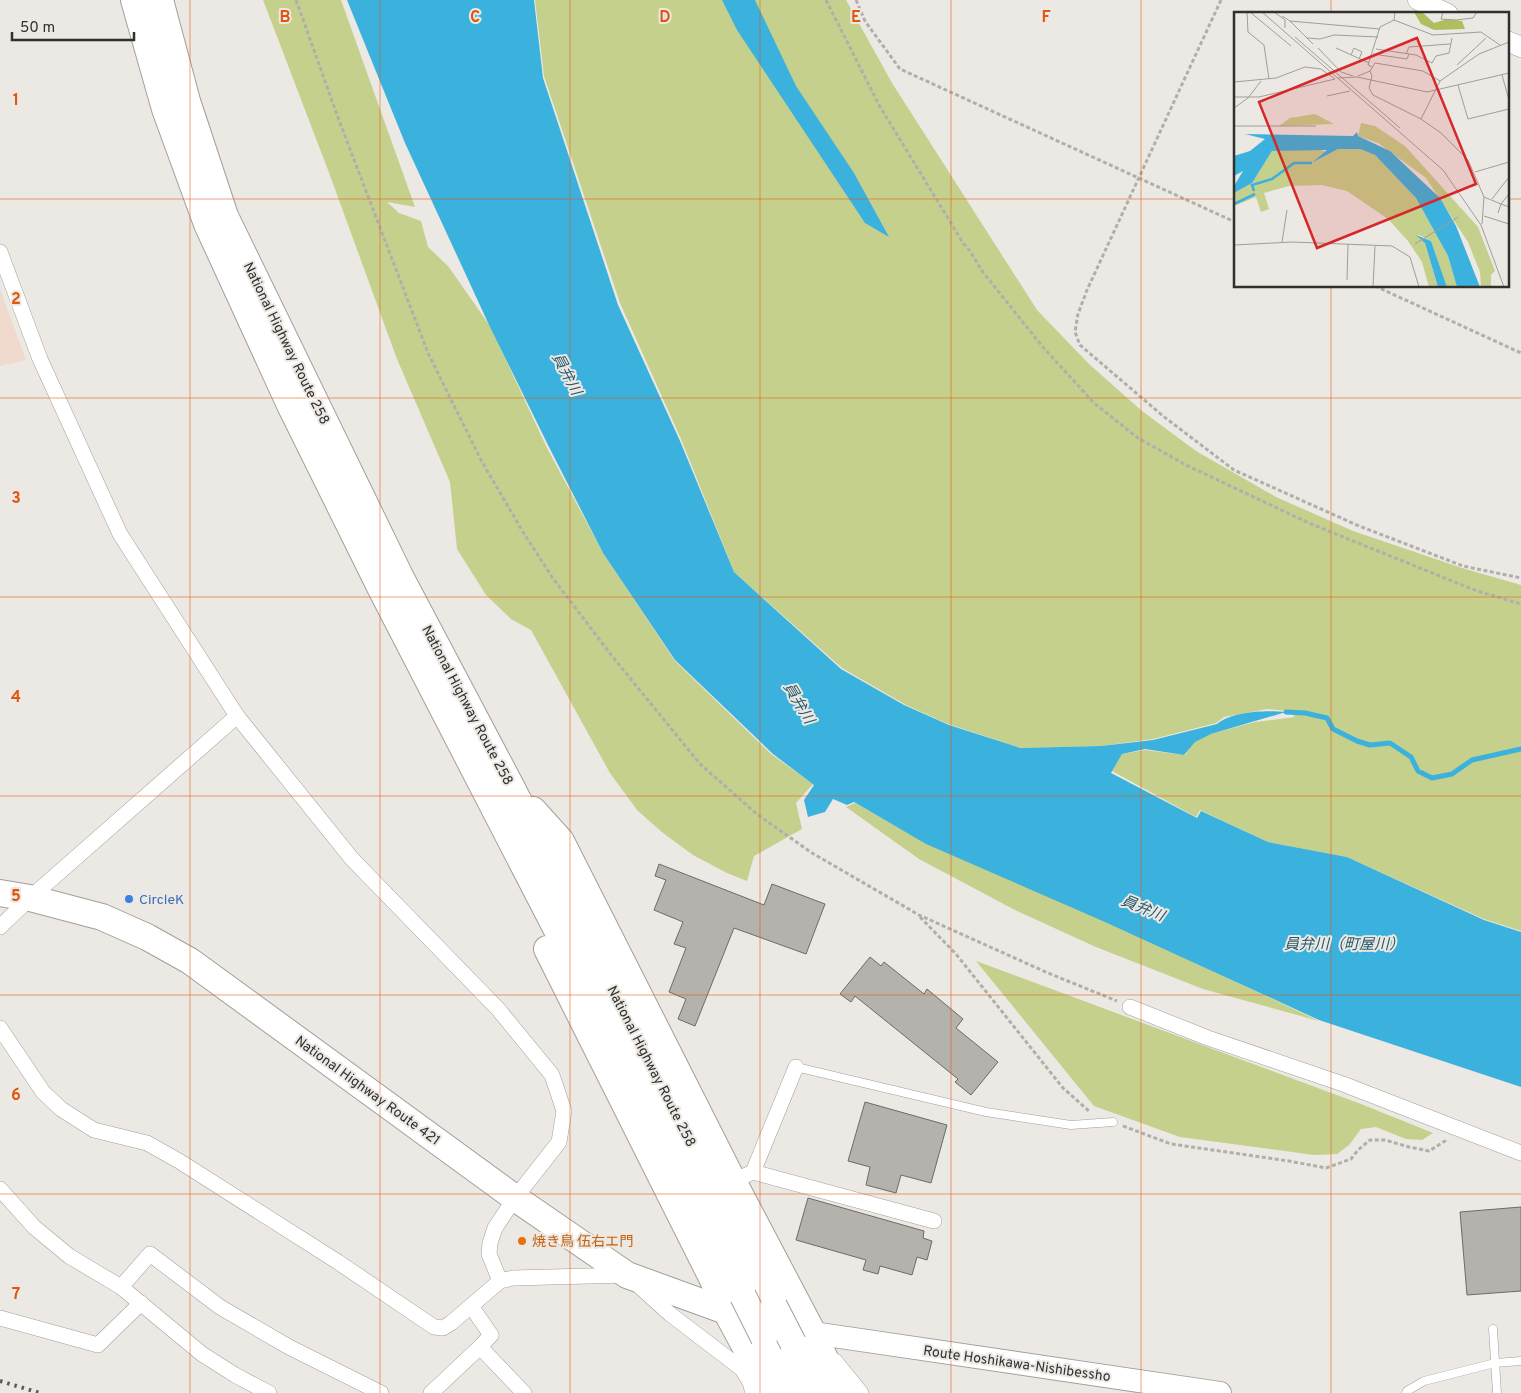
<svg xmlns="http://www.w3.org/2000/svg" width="1521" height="1393" font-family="Overpass,'Noto Sans JP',sans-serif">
<rect width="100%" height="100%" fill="#ece8e3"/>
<polygon fill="#f0dace" points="0,289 26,360 0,366"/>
<g fill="#c5d08c">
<polygon points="263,0 341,0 415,207 387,202 399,213 421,221 428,247 448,266 490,326 546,446 603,553 675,661 771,754 813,784 796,803 802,829 754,856 747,881 727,873 693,855 663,833 637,810 610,773 531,630 511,619 486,595 457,549 450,482 397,359 328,170"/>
<polygon points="535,0 846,0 892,83 1037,310 1089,364 1142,411 1196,451 1276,497 1353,531 1462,568 1521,585 1521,931 1484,919 1347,857 1268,842 1200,810 1196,817 1112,771 1122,754 1145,750 1185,755 1195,740 1211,734 1255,722 1295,717 1288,711 1267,709 1224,717 1216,723 1153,739 1101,746 1022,748 948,724 906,705 842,668 734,572 681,439 620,303 544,76"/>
<polygon points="855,803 927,844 1106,921 1319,1021 1203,989 1096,947 1015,910 919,859 846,807"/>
<polygon points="976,961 1361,1104 1433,1133 1422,1140 1406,1139 1376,1127 1361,1129 1349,1145 1337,1154 1314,1155 1180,1137 1094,1106"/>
</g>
<g fill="#3bb2dd">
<path d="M347,0h187l9,78 75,227 62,136 54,131 107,97 63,36 45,20 72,23 80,-2 52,-6 64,-16c15,-13 50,-14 69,-12l-75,22 -16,8 -11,13 -39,-6 -23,5 -11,19 86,45 4,-7 67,31 79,15 137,63 37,12v155l-202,-67 -214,-98 -179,-78 -72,-42 -7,3 -14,-6 -8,13 -17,5 -4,-17 10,-15 -41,-31 -98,-94 -72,-107 -55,-108 -58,-118 -85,-184z"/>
<polygon points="722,0 755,0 796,86 854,173 889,237 865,223 737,30"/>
</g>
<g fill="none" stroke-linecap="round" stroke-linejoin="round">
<polyline stroke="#3bb2dd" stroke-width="5" points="1286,712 1305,713 1327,718 1333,729 1357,741 1370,745 1390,743 1411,757 1418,771 1432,778 1452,774 1472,760 1521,749"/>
</g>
<g fill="#b5b1ac" stroke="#6e6b66">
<polygon points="659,864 764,905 772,884 825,904 806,954 734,928 695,1026 678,1019 686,999 669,992 686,948 674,944 683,922 654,910 666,880 655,876"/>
<polygon points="870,957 881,966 884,962 924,994 927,989 963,1019 956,1028 998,1062 971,1095 955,1082 958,1079 855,996 851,1002 840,994"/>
<polygon points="865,1102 947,1125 931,1183 901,1175 896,1193 866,1185 870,1167 848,1161"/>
<polygon points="808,1198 924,1231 923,1238 932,1241 927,1260 917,1257 912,1275 880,1266 878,1274 863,1270 866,1260 796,1240"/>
<polygon points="1521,1207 1521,1291 1467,1295 1460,1212"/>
</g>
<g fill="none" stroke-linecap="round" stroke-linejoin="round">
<g stroke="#a39f9a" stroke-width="9">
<g id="lane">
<polyline points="796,1067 986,1112 1071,1125 1113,1122"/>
<polyline points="1493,1329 1497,1393"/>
<polyline points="1406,1393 1407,1391 1424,1381 1495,1363 1521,1361"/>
</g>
</g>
<g stroke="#a39f9a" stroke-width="16">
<g id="street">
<polyline points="0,252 40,359 120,534 237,716 352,859 498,1009 552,1075 564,1111 559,1142 515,1198 495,1228 490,1243 489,1254 500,1281"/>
<polyline points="0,927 30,898 237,716"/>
<polyline points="1130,1007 1208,1038 1343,1084 1521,1153"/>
<polyline points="0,1028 43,1092 61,1109 94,1130 147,1143 179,1161 338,1262 434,1327 443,1328 451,1323 500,1281 513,1278 627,1275 670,1314 742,1369 750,1382 753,1393"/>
<polyline points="753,1172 796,1067"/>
<polyline points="733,1181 753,1172 934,1221"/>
<polyline points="0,1189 34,1227 69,1256 121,1287 202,1354 235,1375 269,1393"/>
<polyline points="121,1287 150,1254 220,1307 289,1347 381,1393"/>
<polyline points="0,1318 98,1345 141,1303"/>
<polyline points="480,1347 524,1393"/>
<polyline points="835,1361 861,1393"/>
<polyline points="431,1393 480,1347 491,1335 471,1306"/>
</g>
</g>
<g stroke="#a39f9a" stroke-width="21">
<g id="secondary">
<polyline points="1418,0 1448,14"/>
<polyline points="1507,41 1521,47"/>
</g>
</g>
<g stroke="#a39f9a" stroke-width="24">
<polyline id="primary" points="813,1333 1220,1393"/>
</g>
<g stroke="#a39f9a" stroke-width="28">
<g id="highway">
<polyline points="134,0 165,109 207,224 290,405 381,589 624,1060 743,1296"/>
<polyline points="160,0 187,101 225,216 400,576 512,788 774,1306"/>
<polyline points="533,810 561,841 733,1181 813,1333 841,1393"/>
<polyline points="0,893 30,898 102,917 147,937 190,961 515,1198 627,1275 726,1311 813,1333"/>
<polyline points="547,949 713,1280 726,1311 770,1393"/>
<polyline points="764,1338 792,1393"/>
<polyline points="793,1343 819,1393"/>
</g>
</g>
<g stroke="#b2afab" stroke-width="3" stroke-dasharray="4 2.5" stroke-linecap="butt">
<polyline points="296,0 340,123 428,353 481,460 523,532 552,577 612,656 700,764 758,815 812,853 919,915 1048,973 1117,1001"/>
<polyline points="826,0 879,105 963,243 970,251 982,271 1042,346 1094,403 1138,438 1186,465 1311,524 1477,591 1521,604"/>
<polyline points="856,0 865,21 900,69 1235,222"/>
<polyline points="1221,0 1087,290 1078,314 1075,332 1080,345 1163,416 1234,470 1359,526 1463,566 1521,578"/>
<polyline points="1375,286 1521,353"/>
<polyline points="920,917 956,954 1063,1088 1090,1112"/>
<polyline points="1123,1126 1171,1144 1289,1161 1326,1168 1351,1159 1358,1150 1370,1140 1385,1140 1409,1147 1429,1151 1445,1141 1446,1139"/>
</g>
<use href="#lane" stroke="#fff" stroke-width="8"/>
<use href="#street" stroke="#fff" stroke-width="15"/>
<use href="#secondary" stroke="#fff" stroke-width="20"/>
<use href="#primary" stroke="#fff" stroke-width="22"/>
<use href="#highway" stroke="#fff" stroke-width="26"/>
<polyline stroke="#5d5b59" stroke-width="4" stroke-dasharray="2.5 5" stroke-linecap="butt" points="0,1381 40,1393"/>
<g stroke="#a39f9a" stroke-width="28" stroke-linecap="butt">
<g id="highway-bridge">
<polyline points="743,1296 764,1338"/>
<polyline points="774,1306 793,1343"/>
</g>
</g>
<use href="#highway-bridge" stroke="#fff" stroke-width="26"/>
</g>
<path fill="none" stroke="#df570e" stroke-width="1" stroke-opacity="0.55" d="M190,0v1393M380,0v1393M570,0v1393M760,0v1393M951,0v1393M1141,0v1393M1331,0v14M0,199h1235M1507,199h14M1331,286v1107M0,398h1521M0,597h1521M0,796h1521M0,995h1521M0,1194h1521"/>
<circle fill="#3f7fe0" stroke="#ece8e3" stroke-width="2" cx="129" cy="899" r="5"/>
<circle fill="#e8710a" stroke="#ece8e3" stroke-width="2" cx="522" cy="1241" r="5"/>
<g text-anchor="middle" stroke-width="4" stroke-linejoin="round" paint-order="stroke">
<g font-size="14" fill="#31302e" stroke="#ece8e3">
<text transform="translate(287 343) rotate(64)" y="5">National Highway Route 258</text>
<text transform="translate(468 705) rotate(62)" y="5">National Highway Route 258</text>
<text transform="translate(652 1066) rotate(63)" y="5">National Highway Route 258</text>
<text transform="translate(368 1090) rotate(36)" y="5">National Highway Route 421</text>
<text transform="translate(1017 1363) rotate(8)" y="5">Route Hoshikawa-Nishibessho</text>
</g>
<g font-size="14" fill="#366cbe" stroke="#ece8e3" text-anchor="start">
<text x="139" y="904">CircleK</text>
</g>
<g font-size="14" fill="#c56008" stroke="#ece8e3" text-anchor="start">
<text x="532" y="1246">焼き鳥 伍右エ門</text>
</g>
<g font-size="15" font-style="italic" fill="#28586b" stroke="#ece8e3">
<text transform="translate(567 374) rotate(62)" y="5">員弁川</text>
<text transform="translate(799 703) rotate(59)" y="5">員弁川</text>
<text transform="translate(1143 908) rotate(22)" y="5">員弁川</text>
<text x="1344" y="949">員弁川（町屋川）</text>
</g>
</g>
<g transform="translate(1234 12)">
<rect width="275" height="275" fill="#ece8e3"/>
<path d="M81,102l19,10 -55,2 11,-8zM127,111l14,3 30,20 73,81 17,44 -4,4v12h-10l-1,-15 -12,-30 -42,-64 -48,-35 -20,-7zM83,137l10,3 -16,12 27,-15h22l15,6 41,43 32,58 9,31h-10l-16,-46 -14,-7 8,9 13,44h-9l-7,-25 -14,-21 -20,-22 -41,-28 -25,-6 -33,1 -25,7 5,16 -8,3 -5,-15 -22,9v-13l18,-10 20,-32z" fill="#c5d08c"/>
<path d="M180,0h8l12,11 13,-4 15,2 3,8 -31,1 -13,-6z" fill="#b0be60"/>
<path d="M123,120l1,4 32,15 50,47 16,28 24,61h-23l-9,-31 -32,-58 -41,-43 -15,-6h-22l-26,14 15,-13 -55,1 -20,32 -18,10v-7l9,-15 -9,5v-20l16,-5 15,-12 -20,-5 108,2zM182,223l15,6 16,46h-9l-13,-44z" fill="#3bb2dd"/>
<path fill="none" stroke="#3bb2dd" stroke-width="2.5" d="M20,179l-2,-6 20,-6 22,-16h18M0,192l21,-10"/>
<path fill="none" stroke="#a19e9b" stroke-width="1" d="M13,0l1,20 16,13 5,34M16,0l41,34M28,0l181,158 38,55 23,62M40,0l11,8v8M209,0l-2,7 15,1 17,-2 4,-6M48,4l8,5 90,8M160,8l39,15 48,-3 19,13M56,9l23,23M61,25l105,91M73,26l13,1 14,-4 44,2M84,36l23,24 12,4M102,36l33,15M142,37l40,6 16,8 4,-7 13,-3 3,-15M139,42l34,5 2,-5M172,42l3,-7 41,-3M117,43l3,-7 8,4 -3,7M223,53l29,-27M138,55l-4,-2 12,-38 14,-7 1,-8M136,59l2,5 -3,12 4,7 48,24 20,14 27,27 16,37 -2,27M268,63l7,25M124,64l12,-5 5,-8 48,8 17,10M104,66l19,-1 70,15 82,-19M0,70l42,-4 29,-11 16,2 14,10M224,73l10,34 41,-10M93,84l23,-5M0,85h25l76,-18M0,96l14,-10 13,-17M187,107l19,-38 39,-27 30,-12M0,114h82M241,160l34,-10M250,185l17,7 8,-10M258,187l17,-22M264,201l3,-9 8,3M250,204l25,8M48,230l5,-32M181,232l43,-27M0,233l59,-3 99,4 18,11 9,30M113,268l1,-36M139,275l2,-41"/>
<path fill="#d62828" fill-opacity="0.15" stroke="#d62828" stroke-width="2.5" d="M183,26l59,146 -159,64 -58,-146z"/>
<rect width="275" height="275" fill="none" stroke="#31302e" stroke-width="2.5"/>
</g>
<g font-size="16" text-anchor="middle" font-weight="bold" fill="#df570e" stroke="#ece8e3" stroke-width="4" stroke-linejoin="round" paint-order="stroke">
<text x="285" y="22">B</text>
<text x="475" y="22">C</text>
<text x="665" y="22">D</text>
<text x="856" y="22">E</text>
<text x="1046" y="22">F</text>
<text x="16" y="105">1</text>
<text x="16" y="304">2</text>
<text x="16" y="503">3</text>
<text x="16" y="702">4</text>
<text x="16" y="901">5</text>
<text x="16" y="1100">6</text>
<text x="16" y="1299">7</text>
</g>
<path d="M12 32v8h122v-8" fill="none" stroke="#31302e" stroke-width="2.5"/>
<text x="20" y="32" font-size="15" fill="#31302e" stroke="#ece8e3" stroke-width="4" paint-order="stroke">50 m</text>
</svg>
